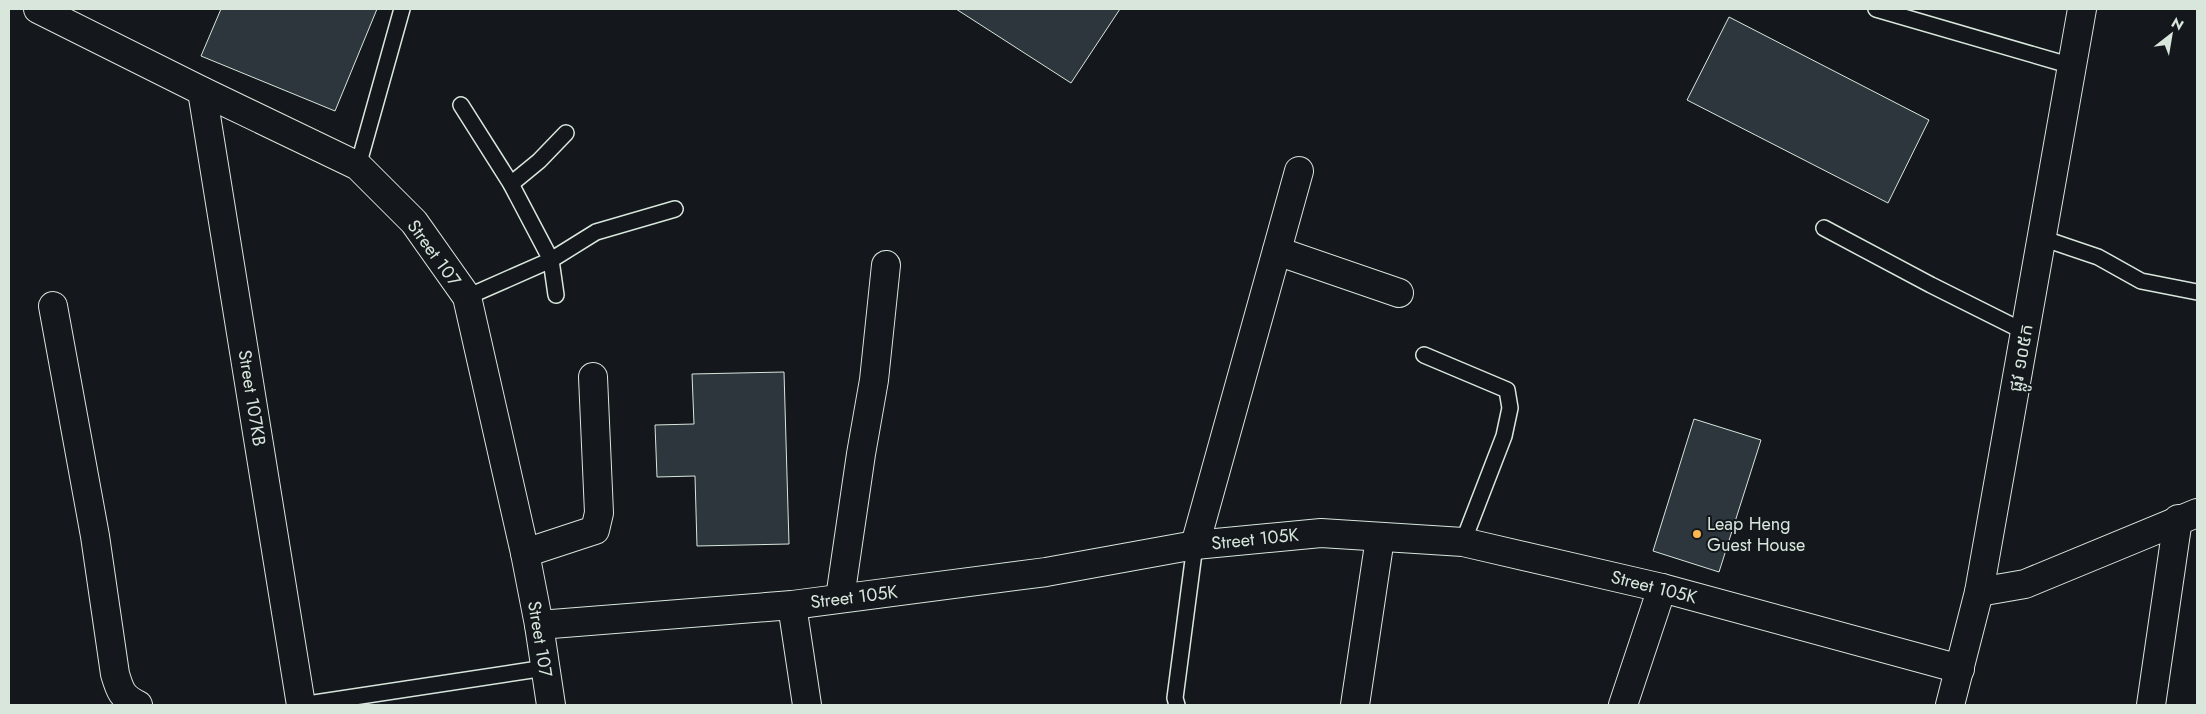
<svg xmlns="http://www.w3.org/2000/svg" width="2206" height="714" font-family="Jost,'Noto Sans Khmer',sans-serif">
<rect width="100%" height="100%" fill="#14181c"/>
<g fill="#2c363c" stroke="#d8e6dc">
<polygon points="221,9 377,9 335,111 201,56"/>
<polygon points="956,9 1120,9 1071,83"/>
<polygon points="1729,17 1929,120 1888,203 1687,100"/>
<polygon points="784,372 789,544 697,546 695,476 657,477 655,425 694,424 692,374"/>
<polygon points="1694,419 1761,440 1719,572 1653,551"/>
</g>
<g fill="none" stroke-linecap="round" stroke-linejoin="round">
<g stroke="#d8e6dc" stroke-width="18">
<g id="service">
<polyline points="1876,9 2072,66"/>
<polyline points="461,105 511,184 551,260 467,297"/>
<polyline points="358,166 402,9"/>
<polyline points="511,184 539,161 566,133"/>
<polyline points="1824,228 1931,285 2025,332"/>
<polyline points="2042,238 2098,257 2141,281 2197,292"/>
<polyline points="556,295 551,260 596,232 675,209"/>
<polyline points="1424,355 1507,390 1510,408 1504,436 1463,542"/>
<polyline points="301,705 545,668"/>
<polyline points="1177,705 1175,698 1195,545"/>
</g>
</g>
<g stroke="#d8e6dc" stroke-width="30">
<g id="minor">
<polyline points="202,91 301,705"/>
<polyline points="1277,251 1399,293"/>
<path d="M53,306l42,230 20,138c5,17 7,23 23,31"/>
<polyline points="1195,545 1299,171"/>
<polyline points="525,553 595,530 599,513 593,377"/>
<polyline points="1979,592 2025,584 2197,513"/>
<polyline points="840,598 861,454 874,380 886,265"/>
<polyline points="792,605 807,705"/>
<polyline points="539,625 792,605 1046,572 1195,545 1321,533 1463,542 1662,588 1960,669"/>
<polyline points="1355,705 1380,538"/>
<polyline points="1623,705 1662,588"/>
<polyline points="2151,705 2178,519"/>
</g>
</g>
<g stroke="#d8e6dc" stroke-width="30">
<polyline id="tertiary" points="38,9 202,91 358,166 414,222 467,297 525,553 539,625 551,705"/>
</g>
<g stroke="#d8e6dc" stroke-width="30">
<polyline id="secondary" points="1950,705 1979,592 2082,9"/>
</g>
<use href="#service" stroke="#14181c" stroke-width="15"/>
<use href="#minor" stroke="#14181c" stroke-width="28"/>
<use href="#tertiary" stroke="#14181c" stroke-width="28"/>
<use href="#secondary" stroke="#14181c" stroke-width="28"/>
</g>
<circle fill="#ffb74d" stroke="#14181c" stroke-width="2" cx="1697" cy="534" r="5"/>
<g text-anchor="middle" stroke-width="4" stroke-linejoin="round" paint-order="stroke">
<g font-size="18" fill="#d8e6dc" stroke="#14181c">
<text transform="translate(434 253) rotate(54)" y="6">Street 107</text>
<text transform="translate(2021 358) rotate(-80)" y="6">ផ្លូវ ១០៥ក</text>
<text transform="translate(252 398) rotate(81)" y="6">Street 107KB</text>
<text transform="translate(1255 539) rotate(-6)" y="6">Street 105K</text>
<text transform="translate(1654 587) rotate(14)" y="6">Street 105K</text>
<text transform="translate(854 597) rotate(-7)" y="6">Street 105K</text>
<text transform="translate(540 639) rotate(81)" y="6">Street 107</text>
</g>
<g font-size="18" fill="#d8e6dc" stroke="#14181c" text-anchor="start">
<text x="1707" y="530">Leap Heng<tspan x="1707" dy="21">Guest House</tspan></text>
</g>
</g>
<rect width="2206" height="714" fill="none" stroke="#d8e6dc" stroke-width="20"/>
<g transform="translate(2171 35) rotate(31)" stroke="#14181c" stroke-width="4" paint-order="stroke">
<path d="M0-4L9 19L0 12L-9 19Z" fill="#d8e6dc"/>
<text y="-8" font-size="14" font-weight="bold" text-anchor="middle" fill="#d8e6dc">N</text>
</g>
</svg>
